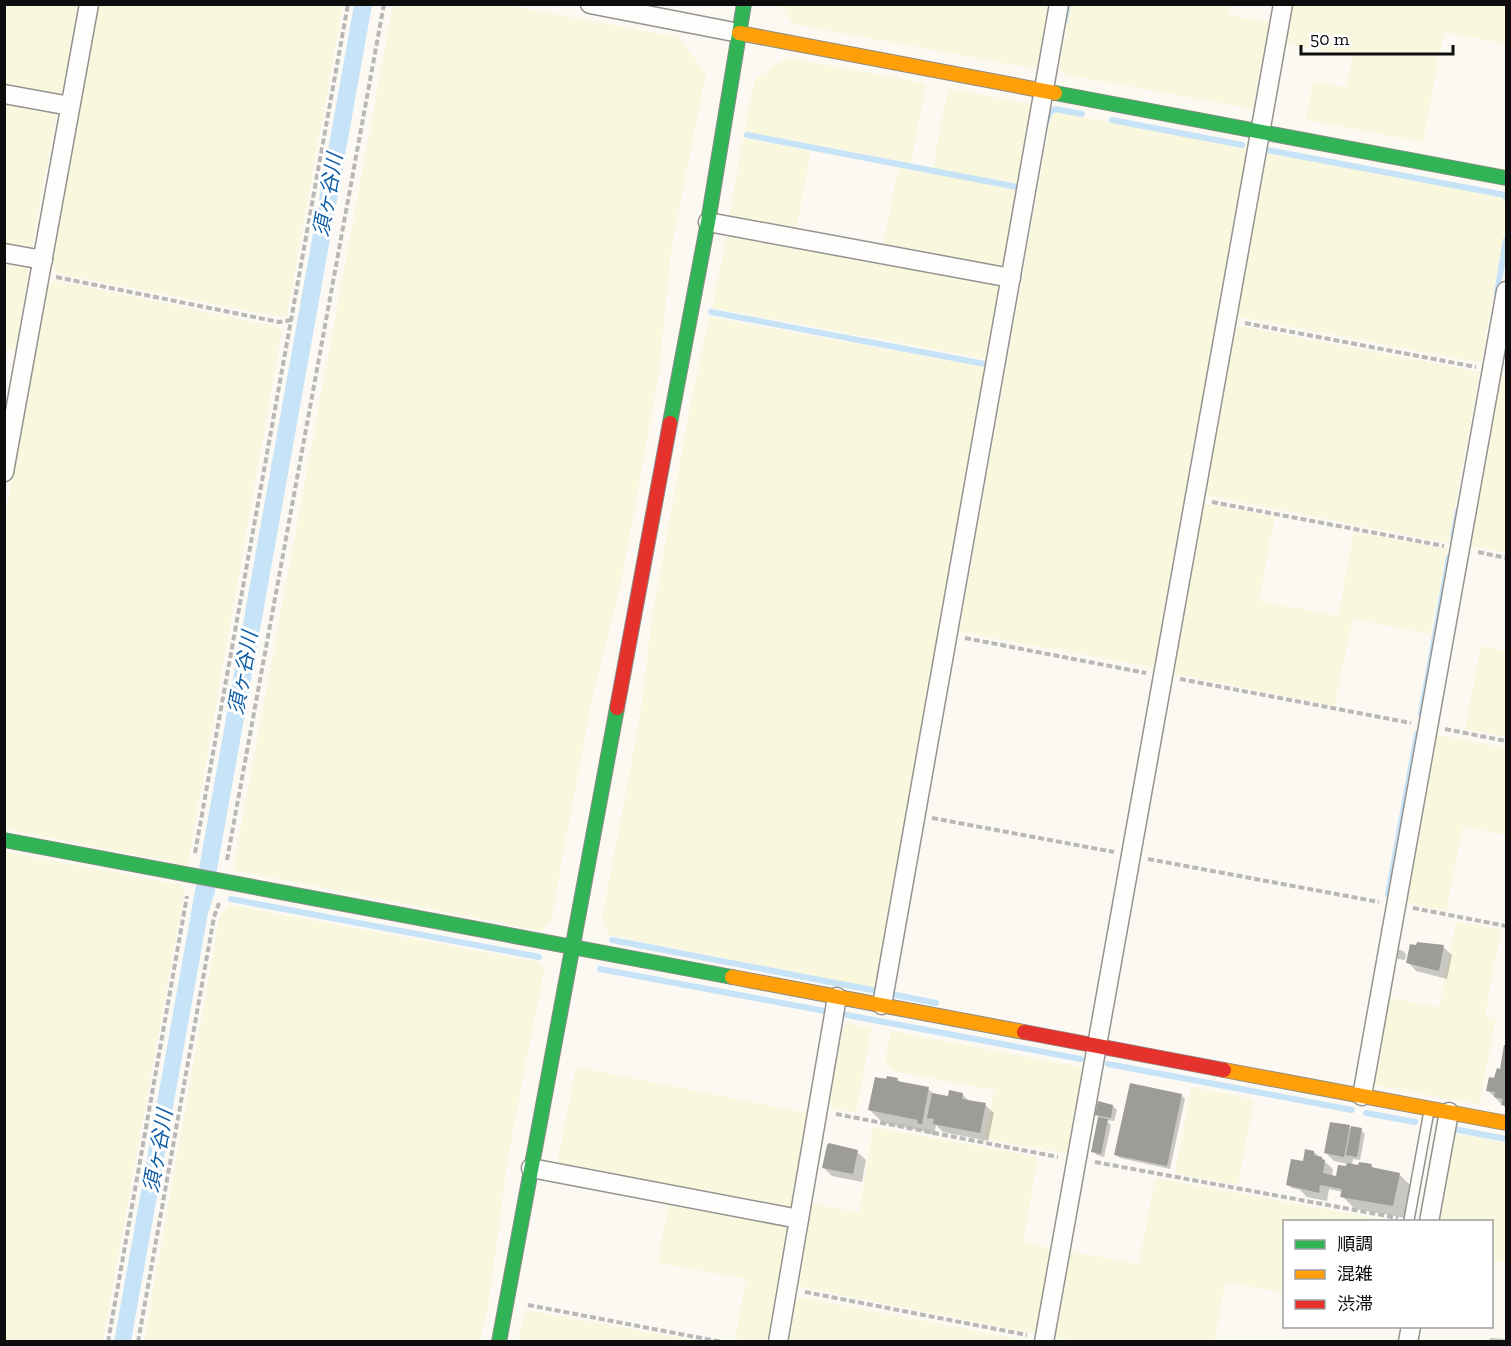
<svg xmlns="http://www.w3.org/2000/svg" width="1511" height="1346" font-family="'Zilla Slab','Noto Sans JP',serif">
<rect width="100%" height="100%" fill="#fbf9f2"/>
<g fill="#f9f7dd">
<polygon points="4,5 79,5 64,91 54,97 5,88"/>
<polygon points="97,5 343,5 287,316 275,316 54,273 55,267 50,266"/>
<polygon points="393,5 505,5 678,37 706,73 671,252 659,373 622,578 591,705 551,920 542,931 233,870"/>
<polygon points="780,5 1054,5 1043,65 1036,69 793,24"/>
<polygon points="1071,5 1230,5 1228,15 1269,22 1253,109 1067,75 1059,68"/>
<polygon points="1292,5 1506,5 1506,44 1444,32 1423,142 1306,120 1313,81 1347,87 1353,56 1285,43"/>
<polygon points="787,57 926,84 911,163 744,132 755,79"/>
<polygon points="948,88 1037,105 1023,185 933,168"/>
<polygon points="4,99 52,108 57,113 32,247 27,250 5,246"/>
<polygon points="1057,112 1247,148 1154,665 1150,667 959,632 1051,115"/>
<polygon points="743,138 811,151 796,231 729,219"/>
<polygon points="1266,152 1503,197 1506,202 1506,226 1481,363 1240,317 1236,311"/>
<polygon points="898,167 1023,191 1009,264 1001,270 883,247"/>
<polygon points="728,231 997,281 1005,290 992,360 712,308"/>
<polygon points="4,259 25,262 30,268 15,350 5,348"/>
<polygon points="53,280 277,327 282,330 188,865 5,829 5,520 46,285 51,286"/>
<polygon points="710,317 990,368 880,989 609,935 602,919 640,717 652,617 693,390"/>
<polygon points="1239,326 1480,372 1448,543 1209,496 1204,490 1233,330"/>
<polygon points="1499,375 1506,377 1506,553 1470,546 1466,540"/>
<polygon points="1207,504 1275,517 1259,601 1338,616 1354,532 1447,549 1430,634 1353,619 1334,706 1171,673 1199,511"/>
<polygon points="1481,646 1506,651 1506,737 1465,729"/>
<polygon points="1434,734 1506,748 1506,835 1463,827 1446,911 1401,902"/>
<polygon points="4,851 181,885 184,893 103,1341 5,1341"/>
<polygon points="230,905 539,962 544,971 508,1157 489,1301 480,1341 144,1341 220,914"/>
<polygon points="1456,921 1501,930 1485,1016 1496,1018 1479,1105 1375,1085 1369,1078 1385,997 1439,1007"/>
<polygon points="848,1023 872,1028 856,1113 835,1109 829,1103 842,1027"/>
<polygon points="891,1031 1086,1068 1070,1150 1065,1153 985,1139 994,1090 892,1071 885,1061"/>
<polygon points="576,1067 808,1113 791,1213 556,1169"/>
<polygon points="1191,1087 1254,1099 1238,1185 1175,1173"/>
<polygon points="873,1127 1038,1157 1023,1242 1054,1249 1040,1329 1030,1333 802,1287 799,1284 812,1204 859,1212"/>
<polygon points="1451,1133 1506,1143 1506,1263 1492,1261 1492,1222 1435,1222"/>
<polygon points="1155,1178 1390,1221 1284,1222 1284,1293 1225,1282 1214,1341 1080,1341 1058,1338 1053,1329 1068,1251 1139,1264"/>
<polygon points="669,1199 789,1224 768,1340 765,1341 735,1339 746,1279 658,1263"/>
<polygon points="800,1297 1028,1341 1029,1341 786,1342 794,1300"/>
<polygon points="525,1310 698,1341 518,1341"/>
</g>
<polygon fill="#c6e3f8" points="354,5 372,5 216,875 215,892 208,913 131,1341 114,1342"/>
<g fill="#0003">
<polygon points="1443,947 1452,955 1447,979 1416,971 1408,962"/>
<polygon points="1396,949 1403,951 1406,954 1405,960 1398,959 1394,955"/>
<polygon points="1506,1047 1506,1108 1487,1090 1501,1071"/>
<polygon points="876,1078 897,1079 901,1083 928,1089 935,1095 949,1098 962,1094 970,1102 985,1105 994,1113 988,1141 943,1132 936,1125 934,1136 928,1132 883,1123 870,1110"/>
<polygon points="1181,1095 1185,1099 1170,1169 1120,1158 1116,1155"/>
<polygon points="1113,1106 1117,1110 1114,1121 1106,1120 1111,1125 1104,1157 1097,1155 1093,1151 1100,1118 1096,1115"/>
<polygon points="1349,1127 1352,1130 1361,1130 1365,1134 1360,1160 1353,1159 1352,1165 1371,1165 1375,1170 1399,1174 1412,1187 1406,1218 1355,1209 1342,1196 1343,1192 1329,1189 1327,1201 1307,1197 1300,1190 1292,1188 1288,1185 1314,1152 1333,1169 1332,1176 1337,1177 1347,1170 1348,1164 1334,1161 1325,1152"/>
<polygon points="857,1152 866,1160 862,1182 832,1176 824,1168"/>
<polygon points="1490,1338 1506,1339 1506,1342 1489,1342"/>
</g>
<g fill="none" stroke-linecap="round" stroke-linejoin="round">
<g stroke="#c6e3f8" stroke-width="6">
<polyline points="1065,21 1068,4"/>
<polyline points="1112,120 1242,145"/>
<polyline points="1047,121 1049,113 1055,109 1082,114"/>
<polyline points="747,135 1017,187"/>
<polyline points="1268,150 1505,195 1506,198"/>
<polyline points="1497,293 1506,240"/>
<polyline points="711,312 985,364"/>
<polyline points="1453,536 1458,511"/>
<polyline points="1421,714 1449,557"/>
<polyline points="1388,895 1417,734"/>
<polyline points="231,899 539,957"/>
<polyline points="612,940 877,991"/>
<polyline points="600,969 830,1012"/>
<polyline points="891,994 936,1003"/>
<polyline points="847,1015 1081,1059"/>
<polyline points="1108,1064 1352,1110"/>
<polyline points="1366,1113 1415,1122"/>
<polyline points="1454,1129 1506,1139"/>
</g>
</g>
<g fill="#9e9c98">
<polygon points="1417,942 1444,945 1439,971 1406,963 1410,944 1416,945"/>
<polygon points="1504,1045 1506,1045 1506,1106 1501,1105 1503,1099 1494,1097 1495,1092 1486,1091 1489,1077 1494,1078 1497,1068 1500,1069"/>
<polygon points="887,1076 898,1078 897,1081 929,1087 922,1124 917,1123 918,1120 868,1110 875,1077 886,1079"/>
<polygon points="1130,1083 1182,1094 1167,1166 1114,1155"/>
<polygon points="949,1090 963,1093 962,1099 986,1103 980,1133 933,1124 934,1119 927,1118 932,1093 948,1096"/>
<polygon points="1098,1101 1113,1105 1111,1118 1095,1115"/>
<polygon points="1098,1117 1108,1119 1101,1154 1091,1152"/>
<polygon points="1330,1122 1350,1125 1344,1157 1324,1153"/>
<polygon points="1351,1126 1362,1128 1357,1157 1346,1155"/>
<polygon points="829,1143 858,1150 853,1174 822,1168 827,1145"/>
<polygon points="1305,1149 1314,1151 1314,1155 1322,1157 1322,1159 1325,1160 1323,1173 1336,1176 1338,1165 1346,1166 1347,1163 1358,1165 1359,1162 1372,1164 1371,1167 1400,1173 1393,1206 1340,1197 1342,1189 1320,1185 1319,1193 1286,1185 1291,1159 1303,1161"/>
</g>
<g fill="none" stroke-linecap="round" stroke-linejoin="round">
<g stroke="#949390" stroke-width="12">
<polyline id="lane" points="1409,1220 1429,1111"/>
</g>
<g stroke="#949390" stroke-width="21">
<g id="street">
<polyline points="590,4 739,33"/>
<polyline points="4,94 70,106"/>
<polyline points="708,222 1011,278"/>
<polyline points="4,253 43,260"/>
<polyline points="4,472 89,4"/>
<polyline points="882,1005 1059,4"/>
<polyline points="1362,1096 1506,291"/>
<polyline points="531,1168 799,1219"/>
<polyline points="1429,1222 1449,1112"/>
<polyline points="778,1342 837,997"/>
<polyline points="1044,1342 1283,4"/>
<polyline points="1408,1342 1411,1326"/>
</g>
</g>
<g stroke="#8b8a87" stroke-width="16">
<g id="fast">
<polyline points="1055,93 1506,178"/>
<polyline points="670,423 708,222 744,4"/>
<polyline points="4,840 732,977"/>
<polyline points="499,1342 617,708"/>
</g>
</g>
<g stroke="#8b8a87" stroke-width="16">
<g id="slow">
<polyline points="739,33 1055,93"/>
<polyline points="732,977 1024,1032"/>
<polyline points="1224,1070 1506,1123"/>
</g>
</g>
<g stroke="#8b8a87" stroke-width="16">
<g id="jam">
<polyline points="617,708 670,423"/>
<polyline points="1024,1032 1224,1070"/>
</g>
</g>
<g stroke="#b8b8b6" stroke-width="4" stroke-dasharray="6 3" stroke-linecap="butt">
<polyline points="56,277 279,322 291,320"/>
<polyline points="1245,323 1476,367"/>
<polyline points="1212,502 1444,546"/>
<polyline points="1478,552 1506,558"/>
<polyline points="965,638 1146,673"/>
<polyline points="1180,679 1411,723"/>
<polyline points="1445,729 1506,741"/>
<polyline points="932,818 1114,852"/>
<polyline points="195,853 348,4"/>
<polyline points="1148,859 1379,902"/>
<polyline points="227,860 384,4"/>
<polyline points="1413,908 1506,926"/>
<polyline points="836,1114 1058,1157"/>
<polyline points="1095,1162 1398,1218"/>
<polyline points="805,1292 1027,1335"/>
<polyline points="528,1305 722,1342"/>
<polyline points="108,1342 187,896"/>
<polyline points="138,1342 214,917 219,903"/>
</g>
<use href="#lane" stroke="#fefefd" stroke-width="9"/>
<use href="#street" stroke="#fefefd" stroke-width="18"/>
<use href="#fast" stroke="#30b455" stroke-width="14"/>
<use href="#slow" stroke="#ff9f0a" stroke-width="14"/>
<use href="#jam" stroke="#e5322d" stroke-width="14"/>
</g>
<g text-anchor="middle" stroke-width="6" stroke-linejoin="round" paint-order="stroke">
<g font-size="21" font-style="italic" fill="#0f5ea7" stroke="#fff">
<text transform="translate(328 195) rotate(-80)" y="7">須ヶ谷川</text>
<text transform="translate(243 673) rotate(-80)" y="7">須ヶ谷川</text>
<text transform="translate(158 1151) rotate(-80)" y="7">須ヶ谷川</text>
</g>
</g>
<rect width="1511" height="1346" fill="none" stroke="#0d0d0d" stroke-width="12"/>
<rect x="1283" y="1220" width="210" height="108" fill="#ffffff" stroke="#9e9e9e" stroke-width="1.5"/>
<rect x="1295" y="1240" width="30" height="9" fill="#30b455" stroke="#9e9e9e" stroke-width="1.5"/>
<text x="1337" y="1250" font-size="18" fill="#0d0d0d">順調</text>
<rect x="1295" y="1270" width="30" height="9" fill="#ff9f0a" stroke="#9e9e9e" stroke-width="1.5"/>
<text x="1337" y="1280" font-size="18" fill="#0d0d0d">混雑</text>
<rect x="1295" y="1300" width="30" height="9" fill="#e5322d" stroke="#9e9e9e" stroke-width="1.5"/>
<text x="1337" y="1310" font-size="18" fill="#0d0d0d">渋滞</text>
<path d="M1301 45v9h152v-9" fill="none" stroke="#0d0d0d" stroke-width="3"/>
<text x="1310" y="45" font-size="18" fill="#0d0d0d" stroke="#ffffff" stroke-width="4.5" paint-order="stroke">50 m</text>
</svg>
